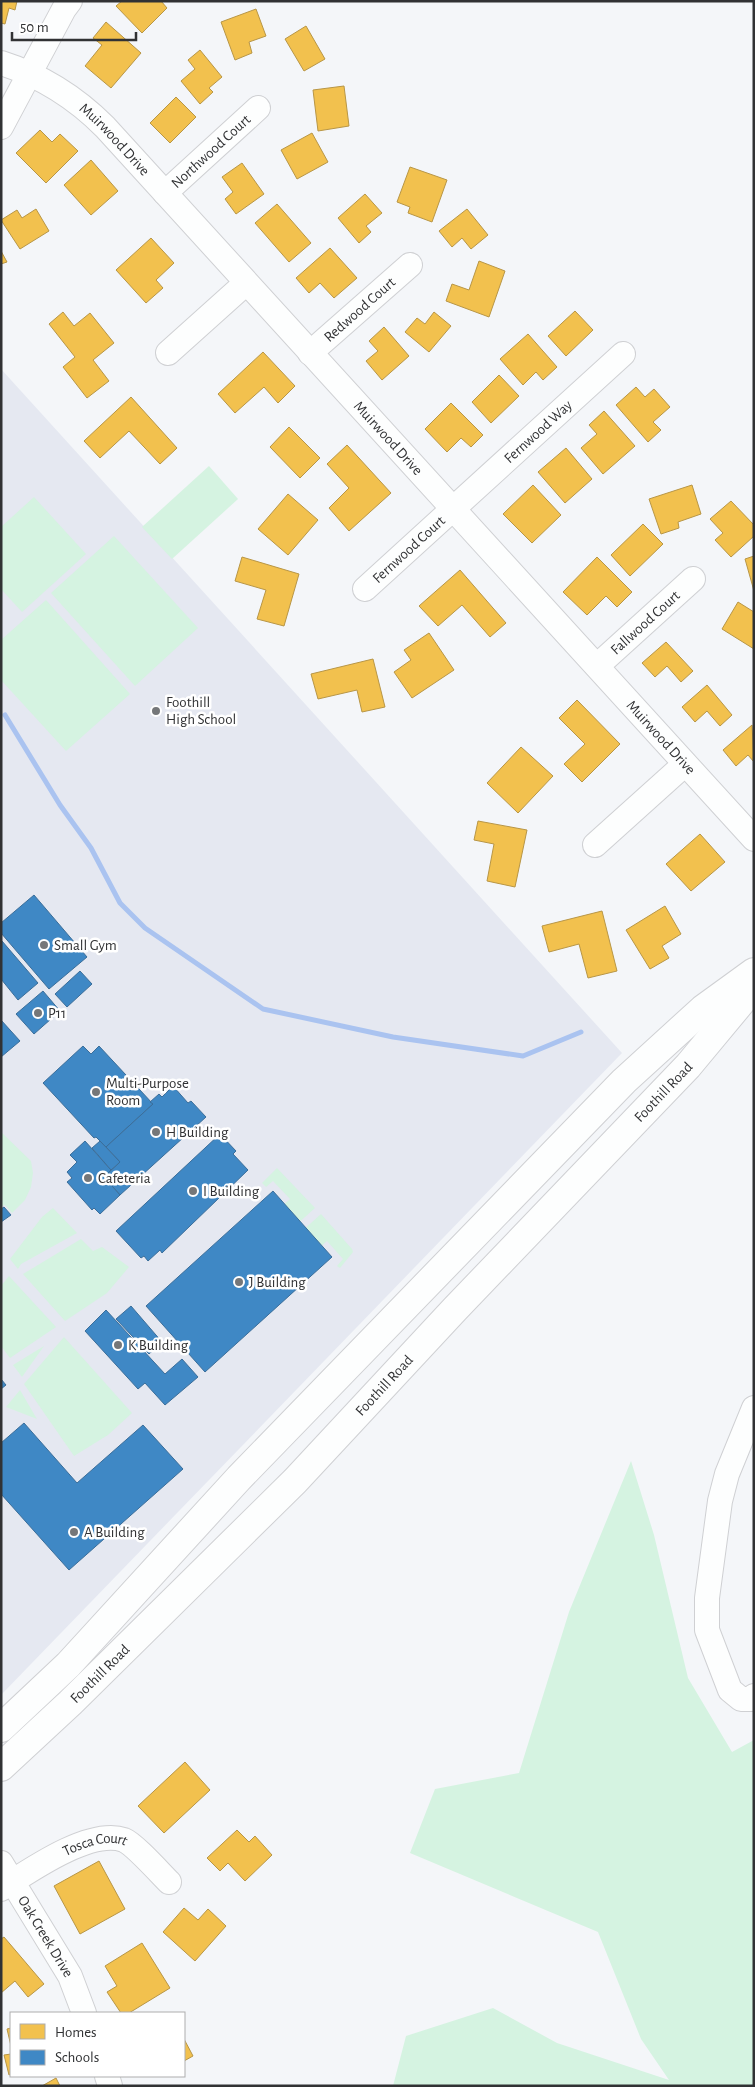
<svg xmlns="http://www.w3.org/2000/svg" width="755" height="2087" font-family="'Alegreya Sans',sans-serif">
<rect width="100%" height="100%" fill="#f4f6f9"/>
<polygon fill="#e5e8f1" points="1,369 622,1053 1,1695"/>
<g fill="#d5f3e1">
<polygon points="209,466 238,499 172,559 142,527"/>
<polygon points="34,497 86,554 22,612 1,589 1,527"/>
<polygon points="114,536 198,628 135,686 51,593"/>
<polygon points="46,600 130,694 66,751 1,680 1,640"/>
<polygon points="1,1132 31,1161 33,1173 31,1187 25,1200 12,1213 5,1205 1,1207"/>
<polygon points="277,1168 315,1208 295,1226 280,1208 290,1199 273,1181 266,1187 262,1183"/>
<polygon points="53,1208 77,1233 21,1264 18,1269 10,1259 42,1217"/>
<polygon points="321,1214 352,1249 353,1252 340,1268 337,1266 343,1259 327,1241 318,1249 301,1232"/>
<polygon points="81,1239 93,1251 102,1247 129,1267 107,1293 65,1321 23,1274"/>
<polygon points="9,1276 56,1327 10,1358 1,1346 1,1286"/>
<polygon points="64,1337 132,1413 108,1435 74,1456 24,1384"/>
<polygon points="44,1346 22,1377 13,1365"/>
<polygon points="20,1390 37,1419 6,1407"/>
<polygon points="631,1461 654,1535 688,1678 732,1752 754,1740 754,2086 393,2086 406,2036 493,2008 557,2043 669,2080 641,2039 598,1932 410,1853 435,1789 519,1773 569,1612"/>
</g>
<g fill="#f2c14e" stroke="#b89646">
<polygon points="1,1 17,1 15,10 9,8 5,24 1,23"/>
<polygon points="122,1 161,1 167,8 142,33 116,6"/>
<polygon points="256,9 266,36 249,42 252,53 235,60 221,22"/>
<polygon points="106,22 141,53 111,88 85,66 102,45 93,38"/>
<polygon points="306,26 325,59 304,71 285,39"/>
<polygon points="200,50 222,77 209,88 213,92 200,104 181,81 195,69 188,60"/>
<polygon points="344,86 349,126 318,131 313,90"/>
<polygon points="176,97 196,117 170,143 150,123"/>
<polygon points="40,130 52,142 60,134 78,151 46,183 16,153"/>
<polygon points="312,133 328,162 297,179 281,150"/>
<polygon points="91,160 118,191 91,215 64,185"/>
<polygon points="242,163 264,194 236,214 225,199 233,192 222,177"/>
<polygon points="410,167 447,180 432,222 408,213 410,207 397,202"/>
<polygon points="365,194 382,213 366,226 371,232 359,243 338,218"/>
<polygon points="277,204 311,243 289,262 255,223"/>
<polygon points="36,209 49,231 20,249 1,220 17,210 22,218"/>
<polygon points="467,209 488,235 471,249 462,238 452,247 439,231"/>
<polygon points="151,238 174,263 156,280 163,288 146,303 116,270"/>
<polygon points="330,248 357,278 334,298 320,283 309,293 296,278"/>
<polygon points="1,251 7,262 1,264"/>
<polygon points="479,261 505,271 489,317 446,301 452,284 469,290"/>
<polygon points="575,311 593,330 566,356 548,336"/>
<polygon points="63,312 74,326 90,313 114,343 93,360 109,381 87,398 63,367 75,357 49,324"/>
<polygon points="434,312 451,326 429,352 405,332 417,318 425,324"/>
<polygon points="384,327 409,356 382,380 366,361 378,351 369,341"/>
<polygon points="528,334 557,367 543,380 536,372 523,385 500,359"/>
<polygon points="263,352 295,386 278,403 264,387 235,413 218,394"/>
<polygon points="499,375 519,396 491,423 472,402"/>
<polygon points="636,387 645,397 654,389 670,407 653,422 661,430 648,442 616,405"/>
<polygon points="131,397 177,448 160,464 129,431 100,458 84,441"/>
<polygon points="451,403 483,435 471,447 461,438 447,452 425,429"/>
<polygon points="604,411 635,446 603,474 581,448 597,434 589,425"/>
<polygon points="289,427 320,458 300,478 270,447"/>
<polygon points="347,445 391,493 349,531 329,508 349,488 327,464"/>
<polygon points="566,448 592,479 565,503 538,472"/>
<polygon points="533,485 561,515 532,543 503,514"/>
<polygon points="692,485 701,514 678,522 679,528 661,534 649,499"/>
<polygon points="288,494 318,520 288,555 258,529"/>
<polygon points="731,501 754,525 754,536 731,557 715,540 723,533 710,519"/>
<polygon points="643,524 663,544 630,576 611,555"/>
<polygon points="754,556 754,591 745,559"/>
<polygon points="242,557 299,574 284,626 257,619 266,590 235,581"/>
<polygon points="597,557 632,592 617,607 606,596 587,615 563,592"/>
<polygon points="460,570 506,623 490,637 462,605 438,626 419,606"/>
<polygon points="738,602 754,612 754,649 722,629"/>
<polygon points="429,633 454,670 412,698 394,672 411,660 404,650"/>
<polygon points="666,642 693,671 681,682 667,666 655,677 642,663"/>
<polygon points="373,659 385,707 362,712 357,690 318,699 311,674"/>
<polygon points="707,685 732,715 720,726 707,711 695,722 682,707"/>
<polygon points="577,700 620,744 582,782 564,764 585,744 559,718"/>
<polygon points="752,725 754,762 748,755 736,766 723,750"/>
<polygon points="521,747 553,776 518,813 487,783"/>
<polygon points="478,821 527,830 515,887 487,881 494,844 474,840"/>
<polygon points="700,834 725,862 691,891 666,864"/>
<polygon points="665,906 681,934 662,946 669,958 650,969 626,930"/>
<polygon points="602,911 617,971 588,978 579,944 549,952 542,926"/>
<polygon points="185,1762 210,1790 164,1833 138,1806"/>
<polygon points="237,1830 249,1842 255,1836 272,1855 245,1881 228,1863 220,1871 207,1858"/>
<polygon points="99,1861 125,1909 80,1934 54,1886"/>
<polygon points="184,1908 198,1920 208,1909 226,1926 195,1961 163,1932"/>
<polygon points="4,1937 44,1984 28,1997 15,1981 1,1993 1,1939"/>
<polygon points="142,1943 170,1988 129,2013 121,2013 107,1992 117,1986 105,1966"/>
<polygon points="11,2028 11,2046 7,2029"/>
<polygon points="184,2039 193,2056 184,2061"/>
<polygon points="11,2054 11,2074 9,2075 4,2055"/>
<polygon points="56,2078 60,2086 42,2086"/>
</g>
<g fill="#3f88c5" stroke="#3b6e9a">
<polygon points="34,895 87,957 49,989 1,933 1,923"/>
<polygon points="2,941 38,983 18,1000 1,979"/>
<polygon points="80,971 92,984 67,1007 55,994"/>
<polygon points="43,991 60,1011 34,1034 16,1014"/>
<polygon points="1,1020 20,1041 1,1057"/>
<polygon points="83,1046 91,1054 99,1046 153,1104 106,1147 96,1137 94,1138 43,1083"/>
<polygon points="173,1086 188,1103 191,1101 206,1117 120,1195 104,1177 120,1162 106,1147 153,1104 150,1102 159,1094 162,1097"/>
<polygon points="220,1134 236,1151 233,1154 248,1170 162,1253 160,1250 148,1261 144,1256 141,1258 116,1231"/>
<polygon points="85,1141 111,1170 104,1177 120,1195 100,1214 94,1208 92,1210 67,1182 72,1178 67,1172 77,1162 70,1155"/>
<polygon points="100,1141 120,1162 111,1170 92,1148"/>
<polygon points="273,1191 332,1257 205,1372 146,1306"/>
<polygon points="4,1207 11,1215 1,1222 1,1209"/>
<polygon points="131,1306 162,1342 149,1354 116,1319"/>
<polygon points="106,1310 165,1374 182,1359 198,1377 165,1405 145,1383 138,1389 85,1331"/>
<polygon points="1,1379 6,1385 1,1389"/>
<polygon points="24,1423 77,1483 143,1425 183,1469 69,1570 1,1494 1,1443"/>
</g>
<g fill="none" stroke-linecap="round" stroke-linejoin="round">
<polyline stroke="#aac3f0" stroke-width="5" points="5,715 60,805 91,848 120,903 145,928 263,1009 393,1037 523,1056 581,1032"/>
<g stroke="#cfd0d3" stroke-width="26">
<g id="minor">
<path id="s1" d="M1,63c41,13 74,34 104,64l649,712"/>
<polyline points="1,127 64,9 70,1"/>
<path id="s2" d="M165,193l93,-85"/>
<polyline points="168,353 246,283"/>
<path id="s3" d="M310,353l100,-88"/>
<path id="s4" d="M365,589l258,-235"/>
<path id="s5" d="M597,666l96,-87"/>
<polyline points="595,845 685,764"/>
<polyline points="754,1408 727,1474 720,1501 707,1598 707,1630 730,1690 741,1699 751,1699 754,1696"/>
<path id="s6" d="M1,1863l69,113 14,37"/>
<path id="s7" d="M1,1889c28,-18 89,-61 123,-49 10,4 36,33 45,42"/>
<polyline points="107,2076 110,2086"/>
</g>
</g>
<g stroke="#cfd0d3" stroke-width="30">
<g id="major">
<polyline points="1,1728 68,1665 239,1478 624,1081 703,1009 754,972"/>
<path id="s8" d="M1,1767l69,-64 225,-222 160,-172 233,-243 59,-71 7,-4"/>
</g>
</g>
<use href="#minor" stroke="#fdfefe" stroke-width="24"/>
<use href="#major" stroke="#fdfefe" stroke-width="28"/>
</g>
<g fill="#757779" stroke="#fff" stroke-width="2">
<circle cx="156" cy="711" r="5"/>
<circle cx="44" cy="945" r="5"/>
<circle cx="38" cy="1013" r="5"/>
<circle cx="96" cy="1092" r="5"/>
<circle cx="156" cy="1132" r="5"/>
<circle cx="88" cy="1178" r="5"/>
<circle cx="193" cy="1191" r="5"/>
<circle cx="239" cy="1282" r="5"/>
<circle cx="118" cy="1345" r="5"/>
<circle cx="74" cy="1532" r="5"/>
</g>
<g text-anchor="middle" stroke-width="5" stroke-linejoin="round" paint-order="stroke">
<g font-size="15" fill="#313234" stroke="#fff">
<text dy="5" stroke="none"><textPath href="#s1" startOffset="139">Muirwood Drive</textPath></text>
<text dy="5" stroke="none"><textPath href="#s2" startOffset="62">Northwood Court</textPath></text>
<text dy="5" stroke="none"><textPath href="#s3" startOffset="66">Redwood Court</textPath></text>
<text dy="5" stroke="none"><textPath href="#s4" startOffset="234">Fernwood Way</textPath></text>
<text dy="5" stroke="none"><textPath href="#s1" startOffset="544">Muirwood Drive</textPath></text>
<text dy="5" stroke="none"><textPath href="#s4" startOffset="59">Fernwood Court</textPath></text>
<text dy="5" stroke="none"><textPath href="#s5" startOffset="65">Fallwood Court</textPath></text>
<text dy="5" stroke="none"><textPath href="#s1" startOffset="949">Muirwood Drive</textPath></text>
<text dy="5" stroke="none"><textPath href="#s8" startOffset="946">Foothill Road</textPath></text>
<text dy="5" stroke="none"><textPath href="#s8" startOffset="541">Foothill Road</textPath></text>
<text dy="5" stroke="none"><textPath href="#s8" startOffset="136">Foothill Road</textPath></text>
<text dy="5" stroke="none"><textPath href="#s7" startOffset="106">Tosca Court</textPath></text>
<text dy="5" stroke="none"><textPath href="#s6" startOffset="86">Oak Creek Drive</textPath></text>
</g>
<g font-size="15" fill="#313234" stroke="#fff" text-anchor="start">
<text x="166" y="707">Foothill<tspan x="166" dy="17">High School</tspan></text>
<text x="54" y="950">Small Gym</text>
<text x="48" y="1018">P11</text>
<text x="106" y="1088">Multi-Purpose<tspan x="106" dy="17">Room</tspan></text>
<text x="166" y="1137">H Building</text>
<text x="98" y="1183">Cafeteria</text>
<text x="203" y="1196">I Building</text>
<text x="249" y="1287">J Building</text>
<text x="128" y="1350">K Building</text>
<text x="84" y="1537">A Building</text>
</g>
</g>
<rect width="755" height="2087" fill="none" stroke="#313234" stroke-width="5"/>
<rect x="10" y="2012" width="175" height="65" fill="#ffffff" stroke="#adadae"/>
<rect x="20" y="2024" width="25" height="15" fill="#f2c14e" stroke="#adadae"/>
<text x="55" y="2037" font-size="15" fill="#313234">Homes</text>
<rect x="20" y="2050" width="25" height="15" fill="#3f88c5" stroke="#adadae"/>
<text x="55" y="2062" font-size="15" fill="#313234">Schools</text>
<path d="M12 32v8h124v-8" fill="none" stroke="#313234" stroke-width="2.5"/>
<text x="20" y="32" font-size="15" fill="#313234" stroke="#ffffff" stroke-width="4" paint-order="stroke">50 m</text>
</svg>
